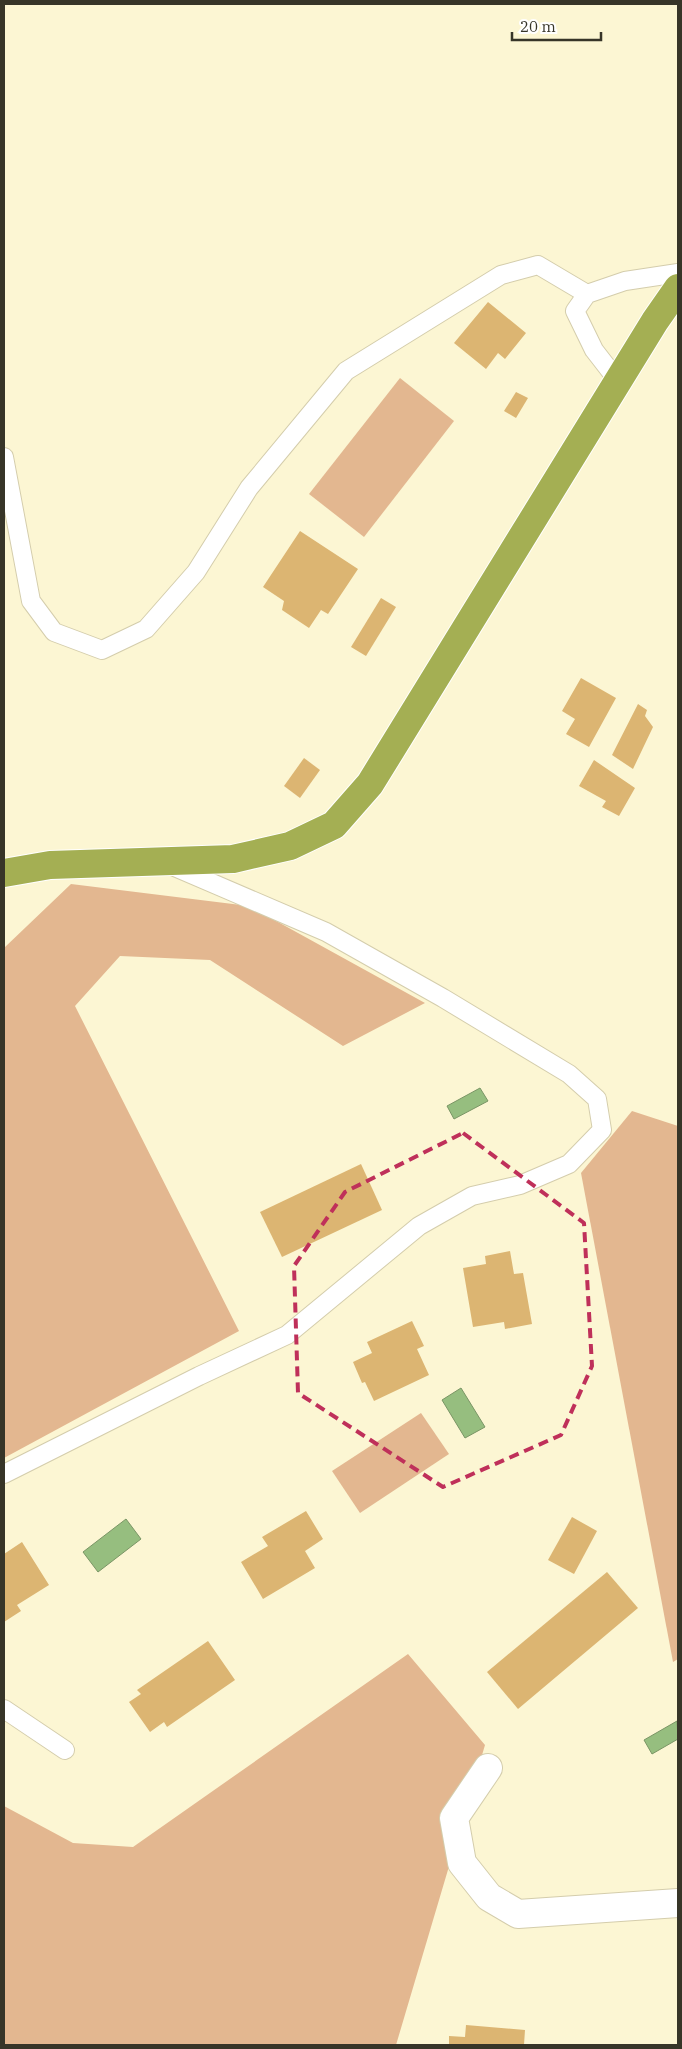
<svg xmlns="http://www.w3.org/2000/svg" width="682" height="2049" font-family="'IBM Plex Serif',serif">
<rect width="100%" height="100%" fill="#fcf6d3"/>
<g fill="#e3b790">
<polygon points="400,378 454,421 364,537 309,494"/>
<polygon points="71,884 249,906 425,1003 343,1046 210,960 120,956 75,1006 239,1331 4,1458 4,948"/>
<polygon points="632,1111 678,1126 678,1659 673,1662 581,1173"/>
<polygon points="421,1413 449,1454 360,1513 332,1471"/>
<polygon points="408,1654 485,1745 396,2045 4,2045 4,1806 73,1843 133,1847"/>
</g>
<g fill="#96be7f" stroke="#7a9565">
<polygon points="480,1088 488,1101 454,1119 447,1106"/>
<polygon points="461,1388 485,1427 465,1438 442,1400"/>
<polygon points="126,1519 141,1539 98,1572 83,1552"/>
<polygon points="677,1721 678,1739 652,1754 644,1740"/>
</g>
<g fill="#dcb572">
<polygon points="488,302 526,333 505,359 498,353 486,369 454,343"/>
<polygon points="516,392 528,398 516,418 504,411"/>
<polygon points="300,531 358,569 328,614 321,610 309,628 282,610 284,601 263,587"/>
<polygon points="381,598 396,607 366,656 351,647"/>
<polygon points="581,678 616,698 589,747 566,734 575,719 562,711"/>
<polygon points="638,704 647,710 645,716 653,727 633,769 612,755"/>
<polygon points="304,758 320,770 300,798 284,786"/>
<polygon points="594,760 635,788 619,816 602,807 606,801 579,786"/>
<polygon points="361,1164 382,1210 282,1257 260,1212"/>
<polygon points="510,1251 514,1274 523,1273 532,1324 505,1329 504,1322 473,1327 463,1268 486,1264 485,1256"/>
<polygon points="412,1321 424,1346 417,1349 429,1375 374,1401 365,1382 362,1383 353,1362 372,1353 367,1342"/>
<polygon points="306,1511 323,1539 305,1551 315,1568 263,1599 241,1562 268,1546 262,1537"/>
<polygon points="572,1517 597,1531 574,1574 548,1560"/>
<polygon points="22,1542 49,1585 17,1605 21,1611 4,1622 4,1554"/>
<polygon points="607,1572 638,1608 518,1709 487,1672"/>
<polygon points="208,1641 235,1680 167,1727 164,1722 150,1732 129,1702 141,1694 137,1690"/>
<polygon points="466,2025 525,2030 524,2045 449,2045 449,2036 465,2037"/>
</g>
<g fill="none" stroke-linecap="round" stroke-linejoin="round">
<g stroke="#d4cdac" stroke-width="20">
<g id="service">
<polyline points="618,381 594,350 575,311 587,294 625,281 678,273"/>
<polyline points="4,457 31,601 54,632 102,650 146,629 196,572 249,488 346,371 501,275 538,265 587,294"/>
<polyline points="4,1474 199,1376 287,1335 419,1226 472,1196 520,1185 569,1164 602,1130 597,1099 569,1074 443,998 326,932 170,865"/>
<polyline points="4,1709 65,1750"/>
</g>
</g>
<g stroke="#d4cdac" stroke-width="30">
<polyline id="minor" points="488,1768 454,1818 462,1863 489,1897 518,1914 678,1903"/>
</g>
<g stroke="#fff" stroke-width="30">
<polyline id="trunk" points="4,873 50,865 233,859 290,846 334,825 370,784 655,321 678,288"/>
</g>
<use href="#service" stroke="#fff" stroke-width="18"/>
<use href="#minor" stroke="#fff" stroke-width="28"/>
<use href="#trunk" stroke="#a4af53" stroke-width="28"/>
</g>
<path fill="none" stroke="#bf305a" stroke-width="4" stroke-dasharray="10 6" stroke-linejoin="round" d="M463,1133l121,90 8,143 -31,69 -118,52 -145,-94 -4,-127 51,-74z"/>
<rect width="682" height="2049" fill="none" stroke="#373528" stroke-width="10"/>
<path d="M512 32v8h89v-8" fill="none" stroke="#373528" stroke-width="2.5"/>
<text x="520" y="32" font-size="15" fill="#373528" stroke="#ffffff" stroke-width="4" paint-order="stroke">20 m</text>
</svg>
